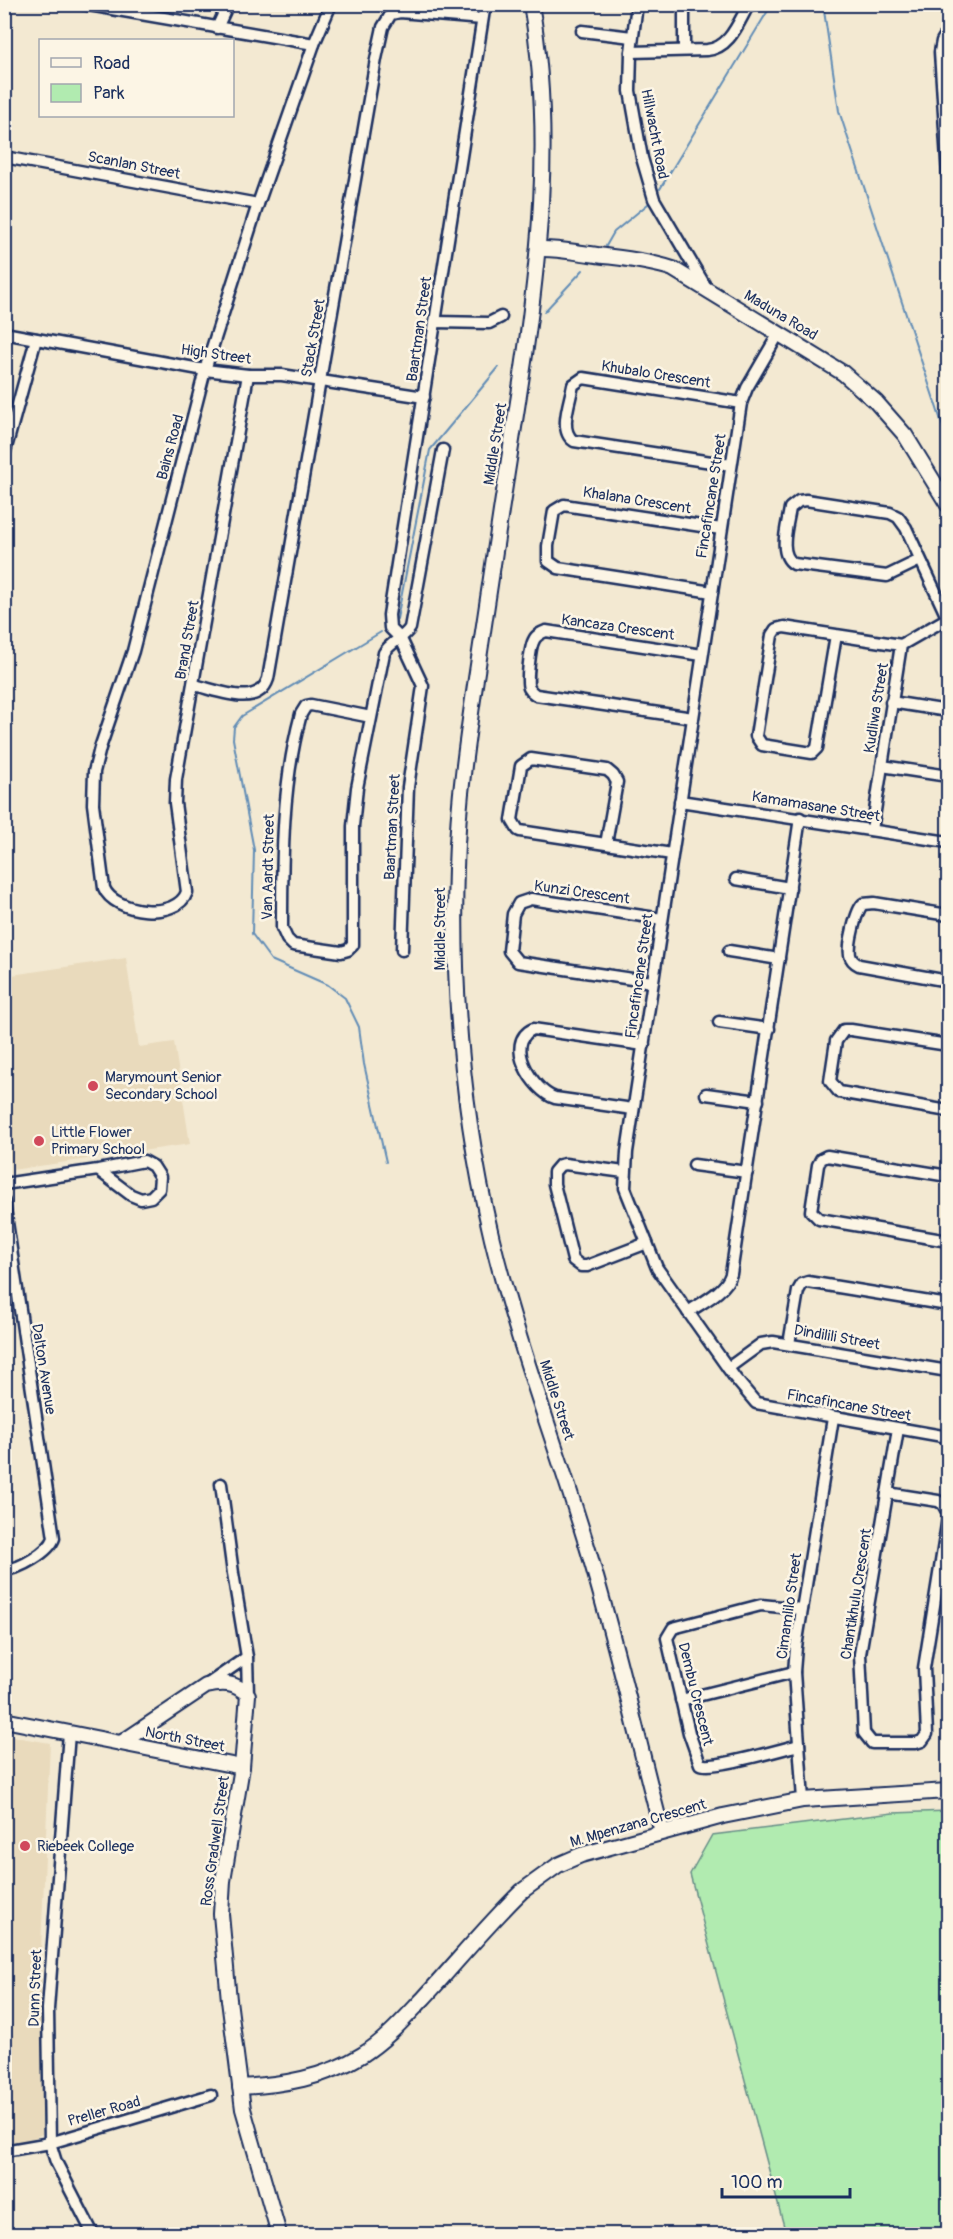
<svg xmlns="http://www.w3.org/2000/svg" width="953" height="2239" font-family="Pangolin,sans-serif">
<rect width="100%" height="100%" fill="#f3e9d2"/>
<filter id="ink" filterUnits="userSpaceOnUse"><feTurbulence type="fractalNoise" baseFrequency=".0167" numOctaves="2"/><feDisplacementMap in="SourceGraphic" scale="12" xChannelSelector="R" yChannelSelector="G"/><feConvolveMatrix kernelMatrix="1 2 1 2 8 2 1 2 1" color-interpolation-filters="sRGB"/></filter>
<g filter="url(#ink)">
<g fill="#e9dabc">
<polygon points="126,958 139,1047 174,1042 190,1144 12,1170 4,1125 5,976"/>
<polygon points="4,1735 50,1743 41,1949 42,2134 15,2148 4,2149"/>
</g>
<polygon fill="#b1ebb0" stroke="#668d87" stroke-width="1.5" points="948,1811 948,2234 786,2234 690,1874 712,1835 893,1813"/>
<g fill="none" stroke-linecap="round" stroke-linejoin="round">
<g stroke="#628db6" stroke-width="2">
<polyline points="823,4 839,111 948,442"/>
<polyline points="660,189 772,4"/>
<polyline points="606,246 614,232 648,204"/>
<polyline points="544,312 583,270"/>
<polyline points="397,619 430,450 499,367"/>
<polyline points="381,632 242,716 234,727 233,739 254,850 252,934 271,960 328,985 345,998 359,1027 364,1064 386,1162"/>
</g>
<g stroke="#1b2f5e" stroke-width="15">
<g id="street">
<polyline points="83,4 314,44"/>
<polyline points="637,4 631,52 630,91 642,158 654,199 707,289"/>
<polyline points="217,28 228,4"/>
<polyline points="582,31 632,37"/>
<polyline points="948,31 942,41 940,52 948,176"/>
<polyline points="684,50 684,4"/>
<path d="M631,52l76,-2c23,-2 31,-27 42,-46"/>
<polyline points="4,157 258,204"/>
<polyline points="435,322 489,323 501,317"/>
<polyline points="4,333 205,370 248,375 282,375 424,397"/>
<polyline points="779,333 747,388 741,403 627,1152 625,1188 657,1268 735,1378 756,1403 948,1437"/>
<path d="M248,375l-72,404 -1,24 12,89c-10,29 -73,21 -83,-4l-11,-84 1,-32 6,-24 33,-97 72,-281 53,-166 56,-160 17,-40"/>
<polyline points="4,455 36,339"/>
<path d="M731,465l-157,-24c-16,-10 -4,-39 -1,-56l10,-7 158,25"/>
<path d="M920,560l-33,16 -93,-12c-17,-10 -6,-40 -4,-56l9,-7 7,-1 84,13 8,4 8,11 42,91"/>
<polyline points="712,592 558,568 548,561 548,546 554,511 564,505 721,529"/>
<polyline points="836,635 817,748 812,753 762,745 756,736 772,635 776,629 784,627 901,645"/>
<path d="M194,685c23,5 64,24 74,-6l108,-620 7,-32 8,-13 9,-2 82,7"/>
<polyline points="891,702 948,711"/>
<path d="M371,717l-60,-12 -5,1 -5,8c-19,70 -19,141 -19,214l5,11 6,6 48,7 7,-2 5,-5v-119l4,-38 27,-135c6,-11 19,-14 26,-25l33,-178"/>
<path d="M693,718l-157,-23c-3,-2 -5,-3 -7,-7 -3,-5 1,-42 5,-48 2,-5 7,-7 12,-9l156,24"/>
<polyline points="882,766 948,776"/>
<polyline points="680,801 948,842"/>
<polyline points="872,830 901,645 948,618"/>
<polyline points="606,844 617,782 613,775 607,770 531,759 521,766 512,820 518,830 520,831 672,854"/>
<polyline points="736,879 790,888"/>
<path d="M948,915l-74,-12 -11,1c-7,6 -15,41 -13,51 1,5 5,8 9,10l89,16"/>
<polyline points="402,950 408,787 423,686 401,639 390,628 389,615 485,4"/>
<polyline points="729,951 779,959"/>
<polyline points="652,982 518,962 509,951 513,914 519,903 531,899 662,919"/>
<polyline points="719,1022 769,1029"/>
<polyline points="948,1045 851,1030 844,1030 836,1041 830,1081 839,1092 948,1111"/>
<polyline points="706,1094 758,1101"/>
<path d="M633,1109l-78,-11c-22,-7 -52,-55 -22,-69l111,16"/>
<polyline points="694,1165 747,1172"/>
<polyline points="624,1172 565,1164 560,1165 554,1172 554,1184 573,1260 581,1266 587,1266 647,1243"/>
<polyline points="948,1176 827,1156 821,1159 818,1165 811,1211 819,1219 948,1241"/>
<polyline points="4,1184 98,1170 144,1161 153,1166 160,1177 159,1189 151,1197 141,1199 131,1195 98,1170"/>
<path d="M4,1202l50,336c-4,13 -36,33 -50,31"/>
<path d="M688,1312c15,-10 38,-21 43,-38l69,-456"/>
<polyline points="789,1344 798,1291 802,1284 808,1282 948,1305"/>
<polyline points="728,1368 761,1344 773,1342 948,1371"/>
<polyline points="898,1429 860,1654 864,1733 872,1743 916,1743 922,1741 927,1734 924,1668 948,1518"/>
<polyline points="221,1484 233,1573 247,1657 248,1695"/>
<polyline points="887,1493 938,1501 943,1504 948,1513"/>
<polyline points="208,1684 247,1657"/>
<polyline points="681,1700 794,1672"/>
<polyline points="69,1733 48,2009 50,2143 56,2162 93,2234"/>
<path d="M799,1745c-17,4 -87,25 -99,19l-11,-31 -22,-95 6,-10 88,-23 41,4"/>
<polyline points="803,1800 794,1672 796,1647 833,1418"/>
<polyline points="4,2151 50,2143 211,2095"/>
</g>
</g>
<g stroke="#1b2f5e" stroke-width="18">
<g id="secondary">
<path d="M531,4c23,131 8,262 -12,391 -13,83 -26,167 -38,250 -11,74 -23,148 -25,223 -4,124 7,250 36,371 25,103 63,203 94,304 29,95 51,193 76,289"/>
<path d="M539,249c17,-1 34,3 51,5 27,4 57,6 83,15l170,104 33,29 29,33 43,70"/>
<polyline points="4,1720 242,1767"/>
<path d="M121,1743l85,-57c17,-4 29,-4 42,9l-6,72 -19,114 -2,33 8,86 14,109 36,125"/>
<path d="M240,2087c42,-2 85,-9 122,-32 24,-15 42,-36 61,-56 33,-36 64,-74 99,-108l36,-26 23,-10 142,-39 80,-16 145,-9"/>
</g>
</g>
<use href="#street" stroke="#fcf5e5" stroke-width="10"/>
<use href="#secondary" stroke="#fcf5e5" stroke-width="14"/>
</g>
</g>
<g fill="#d1495b" stroke="#fcf5e5" stroke-width="2">
<circle cx="93" cy="1086" r="6"/>
<circle cx="39" cy="1141" r="6"/>
<circle cx="25" cy="1846" r="6"/>
</g>
<g text-anchor="middle" stroke-width="5" stroke-linejoin="round" paint-order="stroke">
<g font-size="15" fill="#1b2f5e" stroke="#fcf5e5">
<text transform="translate(655 134) rotate(79)" y="5">Hillwacht Road</text>
<text transform="translate(134 165) rotate(11)" y="5">Scanlan Street</text>
<text transform="translate(781 315) rotate(31)" y="5">Maduna Road</text>
<text transform="translate(419 329) rotate(-82)" y="5">Baartman Street</text>
<text transform="translate(313 338) rotate(-80)" y="5">Stack Street</text>
<text transform="translate(216 354) rotate(8)" y="5">High Street</text>
<text transform="translate(656 374) rotate(9)" y="5">Khubalo Crescent</text>
<text transform="translate(495 444) rotate(-81)" y="5">Middle Street</text>
<text transform="translate(170 447) rotate(-75)" y="5">Bains Road</text>
<text transform="translate(711 496) rotate(-81)" y="5">Fincafincane Street</text>
<text transform="translate(637 500) rotate(9)" y="5">Khalana Crescent</text>
<text transform="translate(618 627) rotate(8)" y="5">Kancaza Crescent</text>
<text transform="translate(187 640) rotate(-80)" y="5">Brand Street</text>
<text transform="translate(876 708) rotate(-81)" y="5">Kudliwa Street</text>
<text transform="translate(816 806) rotate(9)" y="5">Kamamasane Street</text>
<text transform="translate(392 827) rotate(-87)" y="5">Baartman Street</text>
<text transform="translate(268 867) rotate(-89)" y="5">Van Aardt Street</text>
<text transform="translate(582 892) rotate(8)" y="5">Kunzi Crescent</text>
<text transform="translate(440 929) rotate(-90)" y="5">Middle Street</text>
<text transform="translate(639 976) rotate(-82)" y="5">Fincafincane Street</text>
<text transform="translate(837 1337) rotate(10)" y="5">Dindilili Street</text>
<text transform="translate(44 1369) rotate(81)" y="5">Dalton Avenue</text>
<text transform="translate(557 1400) rotate(72)" y="5">Middle Street</text>
<text transform="translate(849 1405) rotate(10)" y="5">Fincafincane Street</text>
<text transform="translate(856 1594) rotate(-81)" y="5">Chantikhulu Crescent</text>
<text transform="translate(789 1606) rotate(-82)" y="5">Cimamlilo Street</text>
<text transform="translate(696 1694) rotate(76)" y="5">Dembu Crescent</text>
<text transform="translate(185 1739) rotate(11)" y="5">North Street</text>
<text transform="translate(638 1823) rotate(-16)" y="5">M. Mpenzana Crescent</text>
<text transform="translate(215 1841) rotate(-82)" y="5">Ross Gradwell Street</text>
<text transform="translate(35 1988) rotate(-88)" y="5">Dunn Street</text>
<text transform="translate(104 2111) rotate(-16)" y="5">Preller Road</text>
</g>
<g font-size="15" fill="#1b2f5e" stroke="#fcf5e5" text-anchor="start">
<text x="105" y="1082">Marymount Senior<tspan x="105" dy="17">Secondary School</tspan></text>
<text x="51" y="1137">Little Flower<tspan x="51" dy="17">Primary School</tspan></text>
<text x="37" y="1851">Riebeek College</text>
</g>
</g>
<rect width="953" height="2239" fill="none" stroke="#fcf5e5" stroke-width="24"/>
<rect x="12" y="12" width="929" height="2215" fill="none" stroke="#1b2f5e" stroke-width="2" filter="url(#ink)"/>
<rect x="39" y="39" width="195" height="78" fill="#fcf5e5" stroke="#a2a6af" stroke-width="1.5"/>
<rect x="51" y="58" width="30" height="9" fill="#fcf5e5" stroke="#a2a6af" stroke-width="1.5"/>
<text x="93" y="69" font-size="18" fill="#1b2f5e">Road</text>
<rect x="51" y="84" width="30" height="18" fill="#b1ebb0" stroke="#a2a6af" stroke-width="1.5"/>
<text x="93" y="99" font-size="18" fill="#1b2f5e">Park</text>
<path d="M722 2188v9h128v-9" fill="none" stroke="#1b2f5e" stroke-width="3"/>
<text x="731" y="2188" font-size="18" fill="#1b2f5e" stroke="#fcf5e5" stroke-width="4.5" paint-order="stroke">100 m</text>
</svg>
